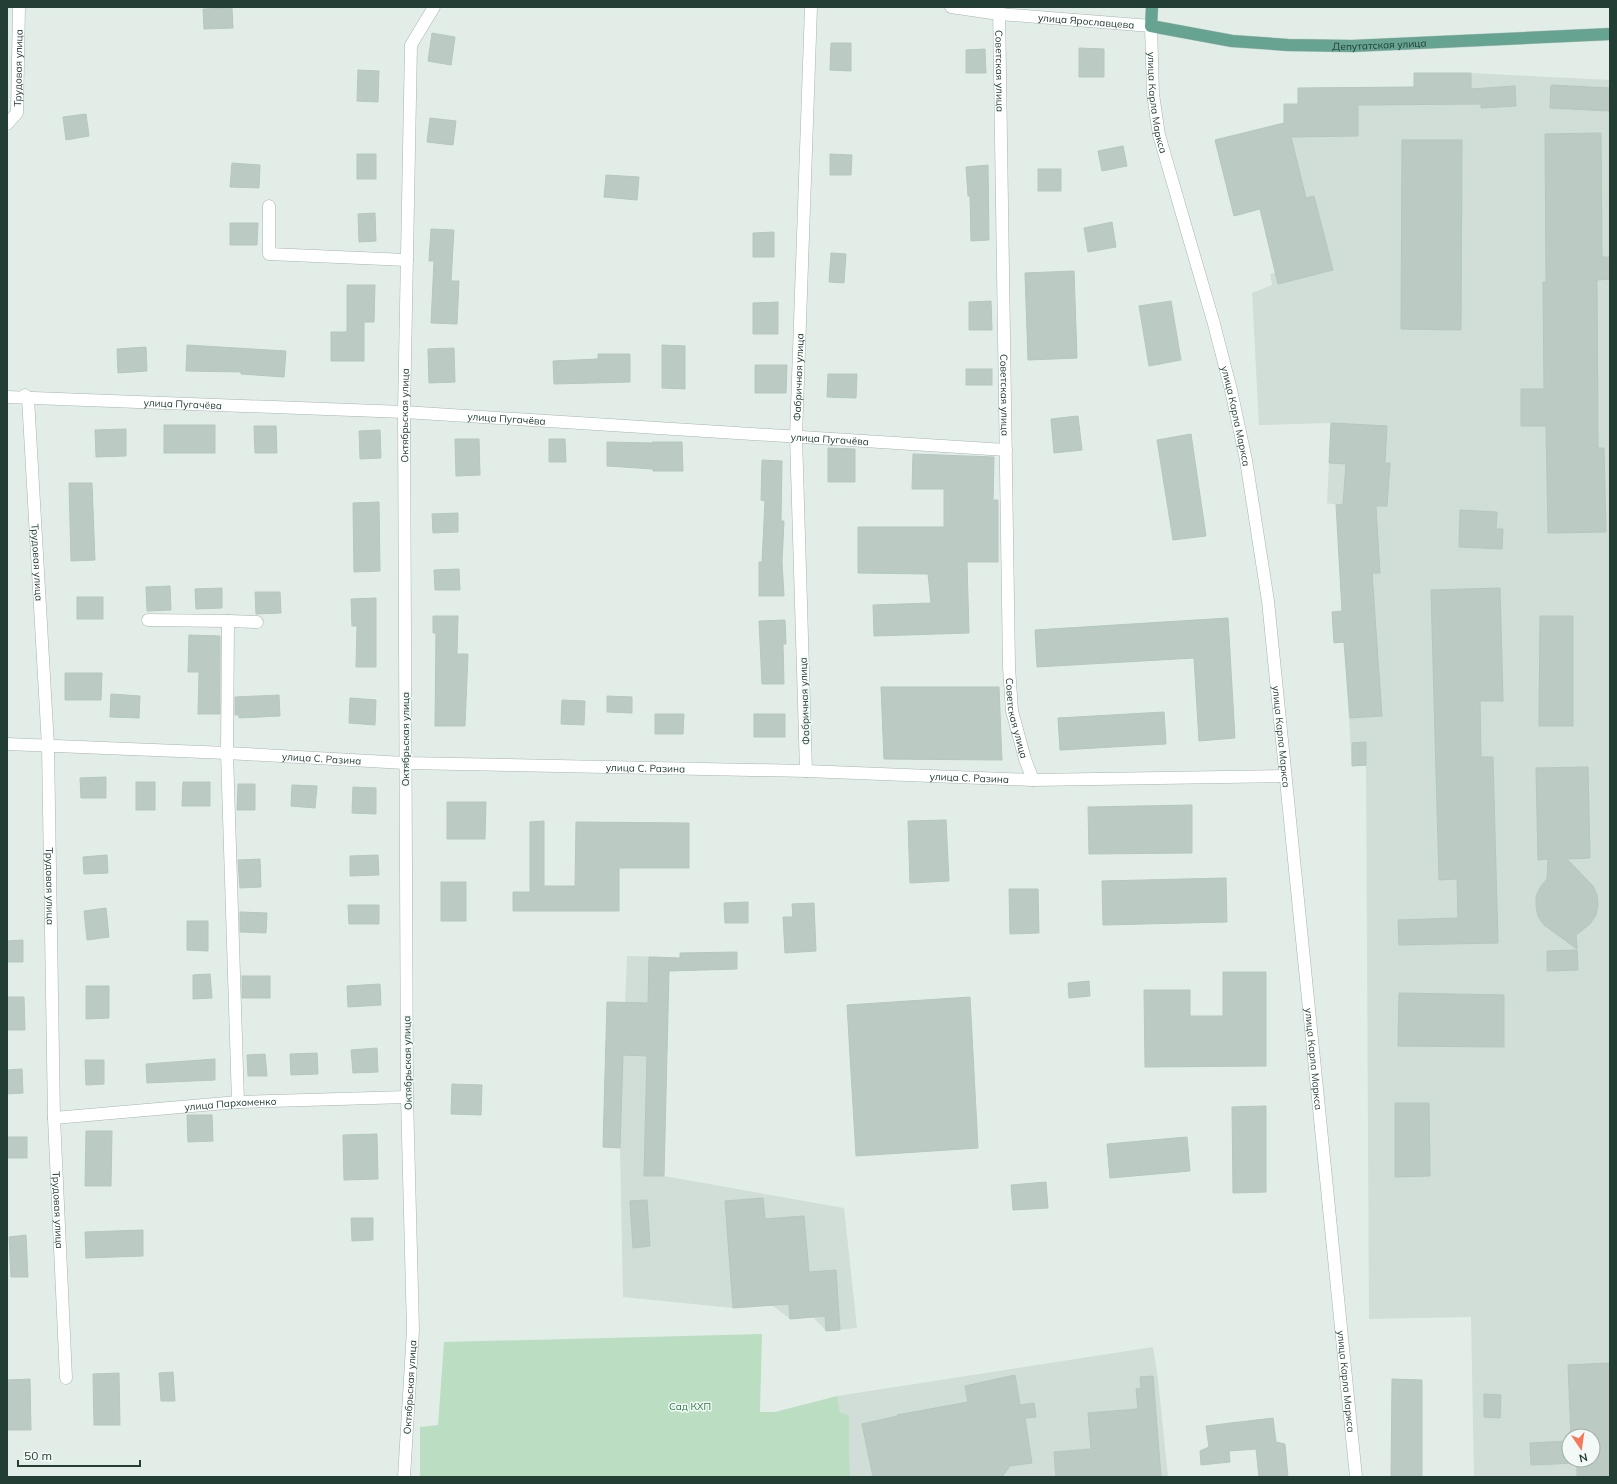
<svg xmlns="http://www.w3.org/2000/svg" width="1617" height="1484" font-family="Mulish,sans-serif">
<rect width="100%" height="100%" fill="#e3ede8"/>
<g fill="#d1ddd7" fill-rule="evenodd">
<path d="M1414,73h57l139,7v1397h-136l-3,-160 -102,2 -3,-553h-14l-8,-123h-10l-2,-31 10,-1 -6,-106 -9,-2 4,-80 -72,2 -7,-132 20,-8 -2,-11 6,-2 -16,-63 -26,7 -19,-76 69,-17v-19h14v-16l116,-1zM1569,1436h24v24h-24z"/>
<polygon points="627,956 669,957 664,1176 844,1208 857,1328 826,1331 813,1317 790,1319 772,1305 733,1308 623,1297 620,1148 603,1147 607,1002 625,1002"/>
<polygon points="1153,1347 1158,1379 1168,1477 850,1477 849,1417 840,1412 837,1396"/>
</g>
<polygon fill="#bbdec3" points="762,1334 760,1412 775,1412 837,1396 840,1412 849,1416 850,1477 420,1477 420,1427 438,1425 444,1342"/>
<g fill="#bbcbc3" stroke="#b5c7be">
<polygon points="232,8 233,28 204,29 203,9"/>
<polygon points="432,33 455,37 451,65 428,61"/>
<polygon points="831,43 851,43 851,71 830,70"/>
<polygon points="1079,48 1104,49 1104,77 1079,77"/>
<polygon points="985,49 986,73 966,73 966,50"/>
<polygon points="358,70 379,71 378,102 357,101"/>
<polygon points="1414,73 1471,73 1471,89 1515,86 1516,106 1481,108 1481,104 1358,105 1358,136 1291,137 1306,198 1314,196 1333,270 1278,284 1260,209 1234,216 1215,140 1284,123 1284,104 1298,104 1298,88 1414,87"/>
<polygon points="1551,85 1610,88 1610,111 1550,108"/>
<polygon points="86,114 89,136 66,140 63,117"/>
<polygon points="430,118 456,121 453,145 427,142"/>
<polygon points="1601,133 1602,257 1610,257 1610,279 1597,280 1598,448 1604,448 1606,532 1548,533 1546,426 1521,426 1521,389 1544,389 1543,282 1546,282 1545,134"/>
<polygon points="1402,140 1462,140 1461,330 1401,329"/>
<polygon points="1123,146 1127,166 1102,171 1098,151"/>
<rect x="357" y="154" width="19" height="25"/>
<polygon points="830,154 852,155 851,175 830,175"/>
<polygon points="232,163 260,165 259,188 230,187"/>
<polygon points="988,165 989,240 971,241 970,196 968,196 966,167"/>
<rect x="1038" y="169" width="23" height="22"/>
<polygon points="606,175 639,177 637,200 604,197"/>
<polygon points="375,213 376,241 359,242 358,214"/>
<polygon points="1112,222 1116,247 1088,252 1084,228"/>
<polygon points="230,223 258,223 257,245 230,245"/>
<polygon points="431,229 454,230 451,281 459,281 457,324 431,323 434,261 429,261"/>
<polygon points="774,232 774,257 753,257 753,233"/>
<polygon points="831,253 846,254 844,283 829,282"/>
<polygon points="1074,271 1077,358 1028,360 1025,273"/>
<polygon points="347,285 375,285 374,322 364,322 364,361 331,361 331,332 347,332"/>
<polygon points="991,301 992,330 969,330 969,302"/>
<polygon points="1171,301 1181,360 1149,366 1139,306"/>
<polygon points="778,302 778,334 753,334 753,303"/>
<polygon points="187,345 286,351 284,377 241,374 241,372 186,371"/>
<polygon points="662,345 685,346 685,389 662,388"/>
<polygon points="146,347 147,371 118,373 117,349"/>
<polygon points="454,348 455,382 429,383 428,349"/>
<polygon points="598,354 630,354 630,382 554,384 553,361 598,359"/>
<polygon points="755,365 787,365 786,393 755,393"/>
<rect x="966" y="369" width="26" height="16"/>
<polygon points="828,374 857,374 856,398 827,397"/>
<polygon points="1078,416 1082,450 1054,453 1051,419"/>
<polygon points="1331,423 1387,426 1385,463 1390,463 1387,506 1376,506 1380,573 1372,573 1382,716 1350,718 1344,642 1334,643 1332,612 1342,611 1336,505 1343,504 1346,464 1329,463"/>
<rect x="164" y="425" width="51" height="28"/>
<polygon points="254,426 276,426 277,453 255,453"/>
<polygon points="126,429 126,456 96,457 95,430"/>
<polygon points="380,430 381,458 360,459 359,431"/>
<polygon points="1191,434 1206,536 1173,540 1157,440"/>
<polygon points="455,439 479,439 480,475 456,476"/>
<polygon points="549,439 565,439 566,462 549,462"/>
<polygon points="607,442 652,443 652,442 682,442 683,471 653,471 653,469 607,466"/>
<polygon points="828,448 855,449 855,482 828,482"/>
<polygon points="913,454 994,457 993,500 998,500 998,562 967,562 969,633 874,636 873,605 931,603 928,574 858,573 858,527 944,527 944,489 912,489"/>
<polygon points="762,460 782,461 781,521 784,521 782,562 784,596 759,596 759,562 762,562 765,501 761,500"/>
<polygon points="69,483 92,483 95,560 71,561"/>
<polygon points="379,502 380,571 354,572 353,503"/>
<polygon points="1460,510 1497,512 1496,529 1503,529 1502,549 1459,547"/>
<polygon points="458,513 458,532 433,533 432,514"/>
<polygon points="459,569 460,590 435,590 434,570"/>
<polygon points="170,586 171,610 147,611 146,587"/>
<polygon points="222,588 222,608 196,609 195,589"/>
<polygon points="1500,588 1503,701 1480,701 1481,757 1493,757 1498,943 1399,945 1398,920 1458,918 1457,879 1439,880 1431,590"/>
<polygon points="255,592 280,592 281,613 256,614"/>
<rect x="77" y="597" width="26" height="22"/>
<polygon points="376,598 376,667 356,667 357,626 352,626 351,599"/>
<polygon points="433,616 458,616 457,654 468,654 465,726 435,726 436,633 433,633"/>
<polygon points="1540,616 1573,616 1573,726 1539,726"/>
<polygon points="1228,618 1235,738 1199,741 1194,658 1037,667 1035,630"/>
<polygon points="785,620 786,644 783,644 784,684 762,684 759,621"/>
<polygon points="189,635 220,636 220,714 198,714 199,672 188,672"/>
<polygon points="65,673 102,673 101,700 65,700"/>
<polygon points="881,687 999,687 1002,760 884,759"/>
<polygon points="111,694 140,696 139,718 110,717"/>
<polygon points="279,695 280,716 239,718 239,715 235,715 235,697"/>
<polygon points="607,696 632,697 632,713 607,712"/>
<polygon points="350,698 376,700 375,725 349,723"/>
<polygon points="562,700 585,701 584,725 561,724"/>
<polygon points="1164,712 1166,744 1060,750 1058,718"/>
<polygon points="655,714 684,714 683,734 655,734"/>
<rect x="754" y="714" width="31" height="23"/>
<polygon points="1366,742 1366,765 1352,766 1352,743"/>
<polygon points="1588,767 1590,858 1567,859 1593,886 1597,895 1598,905 1596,915 1590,924 1576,935 1577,949 1544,925 1538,916 1536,906 1536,896 1541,886 1547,879 1548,859 1538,860 1536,768"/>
<polygon points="106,777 106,798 81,798 80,778"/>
<rect x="136" y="782" width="19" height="28"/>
<polygon points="183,782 210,782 210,806 182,806"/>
<polygon points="238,784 255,784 255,810 237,810"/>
<polygon points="292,785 317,786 315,808 291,806"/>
<polygon points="353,787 376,788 376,814 352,813"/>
<polygon points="447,802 486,802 485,839 447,839"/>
<polygon points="1192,805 1192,853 1089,854 1088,807"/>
<polygon points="946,820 949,881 910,883 908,821"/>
<polygon points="544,821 544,886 575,886 576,822 689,823 689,868 619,868 619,911 513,911 513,892 530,892 530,822"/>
<polygon points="107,855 108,873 84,874 83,857"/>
<polygon points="378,855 379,875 350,876 350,856"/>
<polygon points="260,859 261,887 240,888 238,860"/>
<polygon points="1226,878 1227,922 1103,925 1102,881"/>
<rect x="441" y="882" width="25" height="39"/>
<polygon points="1009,889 1038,889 1039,933 1010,934"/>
<polygon points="748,902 748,923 725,923 724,903"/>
<polygon points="814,903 816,951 785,953 783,917 793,917 792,904"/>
<polygon points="348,905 379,905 379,924 349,924"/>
<polygon points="106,908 109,937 87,940 84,911"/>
<polygon points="240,912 267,913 266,933 240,932"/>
<polygon points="187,921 208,921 208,951 187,950"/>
<polygon points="23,940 23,962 7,962 7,941"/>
<polygon points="1577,950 1578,970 1547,971 1547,951"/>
<polygon points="737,952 737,969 669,971 664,1176 644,1176 647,1056 623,1055 620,1148 603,1147 607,1002 648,1003 649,957 680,958 680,953"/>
<polygon points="1223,972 1266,972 1266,1066 1145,1067 1144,990 1190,990 1190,1016 1223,1016"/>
<polygon points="210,974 212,998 193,999 193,975"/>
<rect x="242" y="976" width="28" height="22"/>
<polygon points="1089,981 1090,996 1069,998 1068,983"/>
<polygon points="380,984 381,1005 348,1007 347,986"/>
<polygon points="86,986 109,986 109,1018 86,1019"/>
<polygon points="1399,993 1504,995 1504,1047 1398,1046"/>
<polygon points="7,997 24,997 25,1030 7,1030"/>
<polygon points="970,997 978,1148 856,1156 847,1005"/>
<polygon points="377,1048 378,1072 353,1073 351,1050"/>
<polygon points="317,1053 318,1074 291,1075 290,1054"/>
<polygon points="265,1054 267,1076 248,1076 247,1055"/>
<polygon points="215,1059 215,1080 147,1083 146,1064"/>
<polygon points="85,1060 104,1060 104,1084 86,1085"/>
<polygon points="22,1069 23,1093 7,1094 7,1070"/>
<polygon points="452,1084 482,1085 481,1115 451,1114"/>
<polygon points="1395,1103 1429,1103 1430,1176 1395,1177"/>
<polygon points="1266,1106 1266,1192 1233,1193 1232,1107"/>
<polygon points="187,1115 212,1115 213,1141 188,1142"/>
<polygon points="86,1131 112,1131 111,1186 85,1186"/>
<polygon points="377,1134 378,1179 344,1180 343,1135"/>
<rect x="7" y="1137" width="20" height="21"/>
<polygon points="1187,1137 1190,1171 1110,1178 1107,1144"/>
<polygon points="1046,1182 1048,1208 1013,1210 1011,1185"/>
<polygon points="763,1198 765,1219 804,1216 809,1272 836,1270 840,1330 826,1331 825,1316 790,1319 789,1304 733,1308 725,1201"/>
<polygon points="647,1200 650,1246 633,1248 630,1201"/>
<polygon points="351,1218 373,1218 373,1240 352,1241"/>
<polygon points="143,1230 143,1256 86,1258 85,1232"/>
<polygon points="26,1235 28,1277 11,1277 9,1237"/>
<polygon points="1610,1363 1610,1477 1577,1477 1577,1463 1531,1465 1530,1443 1569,1441 1569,1460 1593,1460 1593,1436 1571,1436 1568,1365"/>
<polygon points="173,1372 175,1401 161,1401 159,1373"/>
<polygon points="119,1373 120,1425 94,1425 93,1374"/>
<polygon points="1015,1375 1020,1405 1034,1403 1036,1417 1025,1418 1032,1463 1010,1466 1002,1477 873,1477 862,1424 898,1416 897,1415 968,1402 965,1386"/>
<polygon points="1153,1376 1161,1477 1056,1477 1054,1452 1091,1449 1088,1413 1138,1409 1136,1389 1141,1388 1140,1377"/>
<polygon points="30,1379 31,1430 7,1430 7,1380"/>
<polygon points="1392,1379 1422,1380 1422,1477 1391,1477"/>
<polygon points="1484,1394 1501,1395 1500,1418 1484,1417"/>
<polygon points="1273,1418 1276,1442 1285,1444 1288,1477 1259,1477 1256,1449 1229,1451 1230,1462 1201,1465 1200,1451 1209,1447 1206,1426"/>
</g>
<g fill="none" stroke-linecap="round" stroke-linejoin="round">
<g stroke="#a5b5af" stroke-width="13">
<g id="minor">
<path id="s1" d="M951,7l48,7 152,12 2,68 6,41 55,189 17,66 15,70 22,141 88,876"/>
<path id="s2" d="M999,7l10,660 3,44 13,48 8,21"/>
<path id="s3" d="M7,124l10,-11 2,-106"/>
<polyline points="269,206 269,254 407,260"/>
<path id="s4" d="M25,395l3,3 20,348 6,372 12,260"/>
<path id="s5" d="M7,397l397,15 602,38"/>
<polyline points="148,620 228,621 227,753 238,1102"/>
<polyline points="228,621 257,622"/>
<path id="s6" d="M7,744l220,9 178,10 401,8 227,9 252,-4"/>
<path id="s7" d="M806,771l-10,-335 15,-429"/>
<path id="s8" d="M54,1118l184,-16 169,-5"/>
<path id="s9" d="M404,1477l9,-147 -6,-233 -3,-685 7,-367 23,-38"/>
</g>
</g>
<g stroke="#c1c9c6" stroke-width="13">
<g id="major">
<path id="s10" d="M1152,7l-1,19 81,15 56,4 64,1 258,-12"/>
</g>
</g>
<use href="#minor" stroke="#fff" stroke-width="12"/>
<use href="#major" stroke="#66a390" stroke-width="12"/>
</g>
<g text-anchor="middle" stroke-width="3" stroke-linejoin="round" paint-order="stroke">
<g font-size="10" fill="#223e35" stroke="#f3f9f6">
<text dy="4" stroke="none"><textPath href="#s1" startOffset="136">улица Ярославцева</textPath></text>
<text dy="4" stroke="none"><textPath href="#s10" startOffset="249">Депутатская улица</textPath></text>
<text dy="4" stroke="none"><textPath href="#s3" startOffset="60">Трудовая улица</textPath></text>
<text dy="4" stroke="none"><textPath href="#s2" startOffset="64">Советская улица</textPath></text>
<text dy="4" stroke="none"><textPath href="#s1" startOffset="278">улица Карла Маркса</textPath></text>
<text dy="4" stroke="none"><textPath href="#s7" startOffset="394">Фабричная улица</textPath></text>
<text dy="4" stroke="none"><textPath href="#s2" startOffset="388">Советская улица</textPath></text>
<text dy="4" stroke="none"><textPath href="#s5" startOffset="176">улица Пугачёва</textPath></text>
<text dy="4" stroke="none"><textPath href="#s9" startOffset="1062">Октябрьская улица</textPath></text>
<text dy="4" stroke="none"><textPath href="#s1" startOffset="602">улица Карла Маркса</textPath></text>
<text dy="4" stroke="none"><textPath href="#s5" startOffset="500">улица Пугачёва</textPath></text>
<text dy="4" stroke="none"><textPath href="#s5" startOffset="824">улица Пугачёва</textPath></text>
<text dy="4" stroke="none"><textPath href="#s4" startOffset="169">Трудовая улица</textPath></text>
<text transform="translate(804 701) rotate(-92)" y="4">Фабричная улица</text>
<text dy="4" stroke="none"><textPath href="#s2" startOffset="712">Советская улица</textPath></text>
<text dy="4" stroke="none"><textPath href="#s1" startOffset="926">улица Карла Маркса</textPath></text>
<text transform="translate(405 739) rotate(-90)" y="4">Октябрьская улица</text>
<text dy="4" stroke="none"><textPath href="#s6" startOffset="315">улица С. Разина</textPath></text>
<text dy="4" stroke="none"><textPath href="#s6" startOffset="639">улица С. Разина</textPath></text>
<text dy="4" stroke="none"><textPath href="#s6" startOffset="963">улица С. Разина</textPath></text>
<text dy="4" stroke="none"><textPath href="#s4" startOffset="493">Трудовая улица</textPath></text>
<text dy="4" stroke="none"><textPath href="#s1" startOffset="1250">улица Карла Маркса</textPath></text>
<text transform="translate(407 1063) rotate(-91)" y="4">Октябрьская улица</text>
<text dy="4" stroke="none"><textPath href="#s8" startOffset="177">улица Пархоменко</textPath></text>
<text dy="4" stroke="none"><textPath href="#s4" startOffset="817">Трудовая улица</textPath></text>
<text dy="4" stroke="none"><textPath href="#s1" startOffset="1574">улица Карла Маркса</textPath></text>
<text dy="4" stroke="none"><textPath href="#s9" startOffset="90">Октябрьская улица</textPath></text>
</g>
<g font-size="10" fill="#2b7645" stroke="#f3f9f6">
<text x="690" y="1410">Сад КХП</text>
</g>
</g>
<rect width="1617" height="1484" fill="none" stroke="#223e35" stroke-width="16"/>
<g transform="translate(1581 1448) rotate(167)"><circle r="19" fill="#f3f9f6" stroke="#9faea9"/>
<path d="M0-3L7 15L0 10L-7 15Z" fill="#f47859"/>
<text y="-6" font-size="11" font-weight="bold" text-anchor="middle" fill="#223e35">N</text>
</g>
<path d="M18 1460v6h122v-6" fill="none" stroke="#223e35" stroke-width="2"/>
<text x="24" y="1460" font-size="12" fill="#223e35" stroke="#f3f9f6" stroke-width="3" paint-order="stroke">50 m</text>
</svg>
